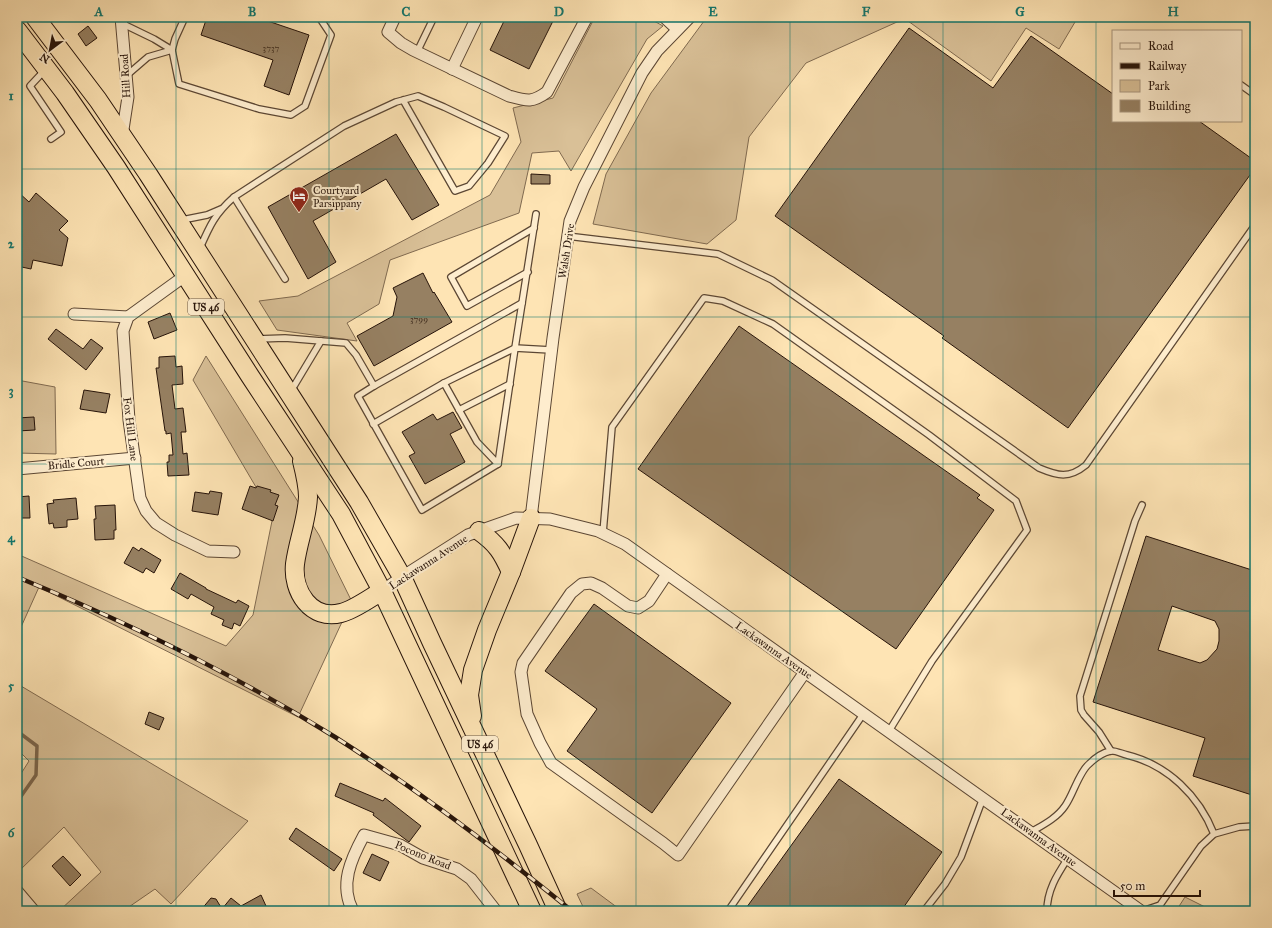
<svg xmlns="http://www.w3.org/2000/svg" width="1272" height="928" font-family="'IM FELL Great Primer',serif">
<rect width="100%" height="100%" fill="#fee4b4"/>
<filter id="stains"><feTurbulence type="fractalNoise" baseFrequency=".005" numOctaves="4"/><feColorMatrix values="0 0 0 0 .2 0 0 0 0 .09 0 0 0 0 .02 0 0 0 .5 -.17"/></filter>
<radialGradient id="worn" r=".72"><stop offset=".6" stop-color="#630" stop-opacity="0"/><stop offset="1" stop-color="#630" stop-opacity=".3"/></radialGradient>
<g fill="#d9c097" stroke="#806a50">
<polygon points="595,17 647,17 663,26 647,39 571,171 559,151 532,153 519,213 390,260 379,304 347,323 357,341 277,330 259,301 298,296 490,195 521,142 513,108 553,98"/>
<polygon points="707,17 1078,17 1059,49 1026,28 991,81 908,21 897,22 806,63 749,137 736,220 707,244 593,224 606,174 651,93"/>
<polygon points="206,356 319,535 355,608 348,609 298,717 39,587 17,636 17,554 226,646 253,615 273,516 193,380"/>
<polygon points="17,380 55,387 56,454 17,453"/>
<polygon points="17,677 21,686 248,821 171,904 155,889 123,911 59,911 101,872 64,827 17,873 17,780 29,761 17,749"/>
<polygon points="591,888 622,911 585,911 577,894"/>
<polygon points="1185,897 1213,911 1176,911"/>
</g>
<g fill="none" stroke-linecap="round" stroke-linejoin="round">
<polyline stroke="#7c664d" stroke-width="3.5" points="17,731 37,746 36,775 17,802"/>
</g>
<g fill="#968062" stroke="#261309" fill-rule="evenodd">
<polygon points="207,17 256,17 309,35 289,95 264,86 273,60 201,35"/>
<polygon points="506,17 555,17 529,69 490,50"/>
<polygon points="88,26 97,38 86,46 78,34"/>
<polygon points="909,28 993,88 1031,36 1113,94 1113,121 1199,121 1255,161 1255,168 1068,428 942,338 944,336 775,216"/>
<polygon points="396,134 439,205 412,220 386,179 313,221 336,262 308,279 268,207"/>
<polygon points="531,174 550,175 550,184 531,184"/>
<polygon points="17,191 29,202 36,193 68,221 59,230 68,238 62,266 33,260 31,269 17,266"/>
<polygon points="423,273 433,293 434,292 452,322 374,366 357,336 393,316 397,297 393,288"/>
<polygon points="170,313 177,330 154,339 148,322"/>
<polygon points="739,326 980,495 977,498 994,510 896,649 638,469"/>
<polygon points="56,329 83,349 91,339 103,348 86,370 48,339"/>
<polygon points="175,356 176,367 182,366 183,384 172,385 175,409 183,408 186,432 181,432 183,454 187,453 189,475 168,476 167,462 169,462 169,455 173,455 171,433 166,434 166,431 165,431 156,368 159,368 159,357"/>
<polygon points="84,390 110,394 106,413 80,409"/>
<polygon points="453,412 462,428 450,434 465,462 425,484 409,456 415,453 402,432 433,414 437,420"/>
<polygon points="34,417 35,430 17,431 17,418"/>
<polygon points="250,486 256,488 257,486 271,490 270,492 279,495 275,505 278,506 273,521 242,509"/>
<polygon points="210,491 222,493 218,515 192,511 195,492 209,494"/>
<polygon points="29,496 30,518 19,518 19,516 17,517 17,497"/>
<polygon points="76,498 78,519 67,520 67,527 54,528 53,523 49,524 47,504 54,503 53,500"/>
<polygon points="115,505 116,530 114,530 114,539 95,540 94,519 96,519 95,506"/>
<path d="M1146,536l109,35v225l-62,-20 12,-38 -112,-36zM1172,606l43,15 4,8v12l-2,8 -10,11 -7,3 -42,-13z"/>
<polygon points="133,547 139,551 141,548 161,560 154,573 146,568 143,573 124,563"/>
<polygon points="180,573 206,588 206,589 236,603 238,600 249,606 240,626 234,623 232,629 222,625 224,620 211,614 214,607 191,594 188,599 171,589"/>
<polygon points="594,604 731,703 652,813 567,751 597,709 545,671"/>
<polygon points="149,712 164,718 159,730 145,724"/>
<polygon points="839,779 942,852 901,911 744,911"/>
<polygon points="340,783 383,801 385,798 421,826 409,842 373,815 374,813 335,796"/>
<polygon points="296,828 342,859 334,871 289,839"/>
<polygon points="372,854 389,862 380,881 363,873"/>
<polygon points="63,856 81,875 70,886 52,866"/>
<polygon points="261,895 266,906 257,911 200,911 211,898 216,899 222,909 231,898 241,906"/>
</g>
<g fill="none" stroke-linecap="round" stroke-linejoin="round">
<g stroke="#5c4734" stroke-width="8">
<g id="service">
<polyline points="185,17 175,39 172,50 179,84 259,109 291,115 305,106 331,35 319,17"/>
<polyline points="121,23 154,39 172,50"/>
<polyline points="17,50 26,46"/>
<polyline points="417,52 434,17"/>
<polyline points="45,70 30,86 61,132 51,139"/>
<polyline points="126,76 148,57 172,50"/>
<polyline points="1241,85 1255,95"/>
<polyline points="234,197 285,279"/>
<polyline points="182,220 207,215 221,209"/>
<path d="M567,236l151,18 54,26 267,188c19,8 30,11 47,-3l169,-240"/>
<path d="M200,248c10,-23 15,-34 34,-51l110,-71 52,-24 22,-6 26,11 61,29 -17,27 -19,23 -14,5 -52,-91"/>
<polyline points="528,272 467,306 451,277 534,228"/>
<polyline points="257,339 285,338 346,343 356,355 374,386 358,396 422,510 498,464 515,348 551,350"/>
<polyline points="444,383 477,442 498,464"/>
<polyline points="374,386 522,303"/>
<polyline points="291,391 321,341"/>
<polyline points="459,410 510,384"/>
<polyline points="373,424 444,383 515,348 536,214"/>
<polyline points="603,533 612,427 704,298 723,301 773,324 929,435 1016,501 1027,530 932,661 889,731"/>
<polyline points="1111,751 1099,732 1084,715 1081,710 1080,696 1135,521 1142,505"/>
<path d="M1031,832c12,-7 26,-14 34,-26 8,-11 14,-34 24,-42 5,-5 13,-11 21,-13 5,-1 12,3 17,4 41,10 72,41 87,79"/>
<polyline points="728,911 864,713"/>
<polyline points="924,911 945,884 961,857 983,798"/>
<path d="M1047,911c0,-21 10,-36 21,-53"/>
<polyline points="1142,911 1160,905 1201,846 1214,834 1239,827 1255,826"/>
</g>
</g>
<g stroke="#5c4734" stroke-width="13">
<g id="minor">
<polyline points="121,17 128,97 122,136"/>
<path d="M395,17l-7,15 13,11 12,7 96,46c18,5 23,7 38,-4l40,-75"/>
<polyline points="664,17 677,29"/>
<polyline points="452,69 477,17"/>
<polyline points="186,275 128,317 123,331 129,420 140,498 146,511 156,523 175,535 208,551 234,552"/>
<polyline points="74,314 128,317"/>
<polyline points="17,469 135,458"/>
<polyline points="531,518 553,338 570,221 584,187 642,73 657,51 690,17"/>
<polyline points="667,574 649,601 638,608 628,606 602,588 591,583 582,584 571,593 523,663 521,672 527,714 540,743 551,763 663,843 678,855 805,672"/>
<polyline points="382,591 402,577 468,535 516,518 550,519 598,531 625,544 1141,911"/>
<polyline points="17,891 34,911"/>
<path d="M353,911c-14,-26 -2,-52 11,-76l36,10 23,13 34,11 14,10 25,32"/>
</g>
</g>
<g stroke="#261309" stroke-width="20">
<g id="trunk">
<polyline points="35,17 98,100 148,174 359,502 402,577 432,643 528,845 558,911"/>
<polyline points="17,30 65,93 116,167 250,376 341,514 382,591 532,911"/>
<path d="M302,461c3,12 6,24 6,36 -1,23 -10,44 -13,67 -3,27 16,57 46,49 13,-3 29,-15 41,-22"/>
<path d="M479,531c18,13 23,21 32,41"/>
<polyline points="472,716 469,695 473,670 487,630 511,572 531,518"/>
</g>
</g>
<use href="#service" stroke="#feedce" stroke-width="5.5"/>
<use href="#minor" stroke="#feedce" stroke-width="11"/>
<use href="#trunk" stroke="#fee4b4" stroke-width="18"/>
<g stroke="#261309" stroke-width="4.5">
<path id="rail" d="M17,577c110,45 217,97 318,160 83,53 161,112 237,174"/>
</g>
<use href="#rail" stroke="#feedce" stroke-width="3" stroke-dasharray="9" stroke-linecap="butt"/>
</g>
<path fill="none" stroke="#0f766e" stroke-width="1" stroke-opacity="0.55" d="M176,17v894M329,17v894M482,17v894M636,17v894M790,17v894M943,17v894M1096,17v894M17,169h1238M17,317h1238M17,464h1238M17,611h1238M17,759h1238"/>
<defs>
<g id="hotel-pin" transform="scale(1)"><path d="M0 17L-7.5 6A9.5 9.5 0 1 1 7.5 6Z" fill="#8f2418" stroke="#feedce"/><path d="M-6-4.5h1.5V1H6V5H4.5V3h-9V5H-6ZM-4 0a1.8 1.8 0 1 1 3.6 0ZM.5 0V-2.5h3Q6-2.5 6 0Z" fill="#fff"/></g>
</defs>
<g fill-rule="evenodd">
<use href="#hotel-pin" x="299" y="196"/>
</g>
<g text-anchor="middle" stroke-width="4" stroke-linejoin="round" paint-order="stroke">
<g font-size="9" fill="#422e1f">
<text x="271" y="51">3737</text>
<text x="419" y="322">3799</text>
</g>
<g fill="#feedce" stroke="#675444" stroke-width="1">
<rect x="188" y="299" width="36" height="16" rx="3"/>
<rect x="462" y="736" width="36" height="16" rx="3"/>
</g>
<g font-size="10" font-weight="bold" fill="#261309">
<text x="206" y="311">US 46</text>
<text x="480" y="748">US 46</text>
</g>
<g font-size="11" fill="#261309" stroke="#feedce">
<text transform="translate(125 76) rotate(-93)" y="4">Hill Road</text>
<text transform="translate(566 251) rotate(-81)" y="4">Walsh Drive</text>
<text transform="translate(131 429) rotate(83)" y="4">Fox Hill Lane</text>
<text transform="translate(76 463) rotate(-5)" y="4">Bridle Court</text>
<text transform="translate(428 562) rotate(-33)" y="4">Lackawanna Avenue</text>
<text transform="translate(774 650) rotate(35)" y="4">Lackawanna Avenue</text>
<text transform="translate(1039 837) rotate(36)" y="4">Lackawanna Avenue</text>
<text transform="translate(423 855) rotate(22)" y="4">Pocono Road</text>
</g>
<g font-size="11" fill="#261309" stroke="#feedce" text-anchor="start">
<text x="313" y="194">Courtyard<tspan x="313" dy="13">Parsippany</tspan></text>
</g>
</g>
<rect width="1272" height="928" fill="none" stroke="#fee4b4" stroke-width="44"/>
<rect x="1112" y="30" width="130" height="92" fill="#feedce" stroke="#a8967f"/>
<rect x="1120" y="43" width="20" height="6" fill="#feedce" stroke="#a8967f"/>
<text x="1148" y="50" font-size="12" fill="#261309">Road</text>
<rect x="1120" y="63" width="20" height="6" fill="#261309" stroke="#a8967f"/>
<text x="1148" y="70" font-size="12" fill="#261309">Railway</text>
<rect x="1120" y="80" width="20" height="12" fill="#d9c097" stroke="#a8967f"/>
<text x="1148" y="90" font-size="12" fill="#261309">Park</text>
<rect x="1120" y="100" width="20" height="12" fill="#968062" stroke="#a8967f"/>
<text x="1148" y="110" font-size="12" fill="#261309">Building</text>
<g transform="translate(50 50) rotate(212)" stroke="#feedce" stroke-width="3" paint-order="stroke">
<path d="M0-3L7 15L0 10L-7 15Z" fill="#261309"/>
<text y="-6" font-size="11" font-weight="bold" text-anchor="middle" fill="#261309">N</text>
</g>
<path d="M1114 890v6h86v-6" fill="none" stroke="#261309" stroke-width="2"/>
<text x="1120" y="890" font-size="12" fill="#261309" stroke="#feedce" stroke-width="3" paint-order="stroke">50 m</text>
<rect x="22" y="22" width="1228" height="884" fill="none" stroke="#0f766e" stroke-width="1.5"/>
<g font-size="13" text-anchor="middle" font-weight="bold" fill="#0f766e">
<text x="99" y="16">A</text>
<text x="252" y="16">B</text>
<text x="406" y="16">C</text>
<text x="559" y="16">D</text>
<text x="713" y="16">E</text>
<text x="866" y="16">F</text>
<text x="1020" y="16">G</text>
<text x="1173" y="16">H</text>
<text x="11" y="100">1</text>
<text x="11" y="248">2</text>
<text x="11" y="395">3</text>
<text x="11" y="542">4</text>
<text x="11" y="690">5</text>
<text x="11" y="837">6</text>
</g>
<rect width="100%" height="100%" filter="url(#stains)"/>
<rect width="100%" height="100%" fill="url(#worn)"/>
</svg>
